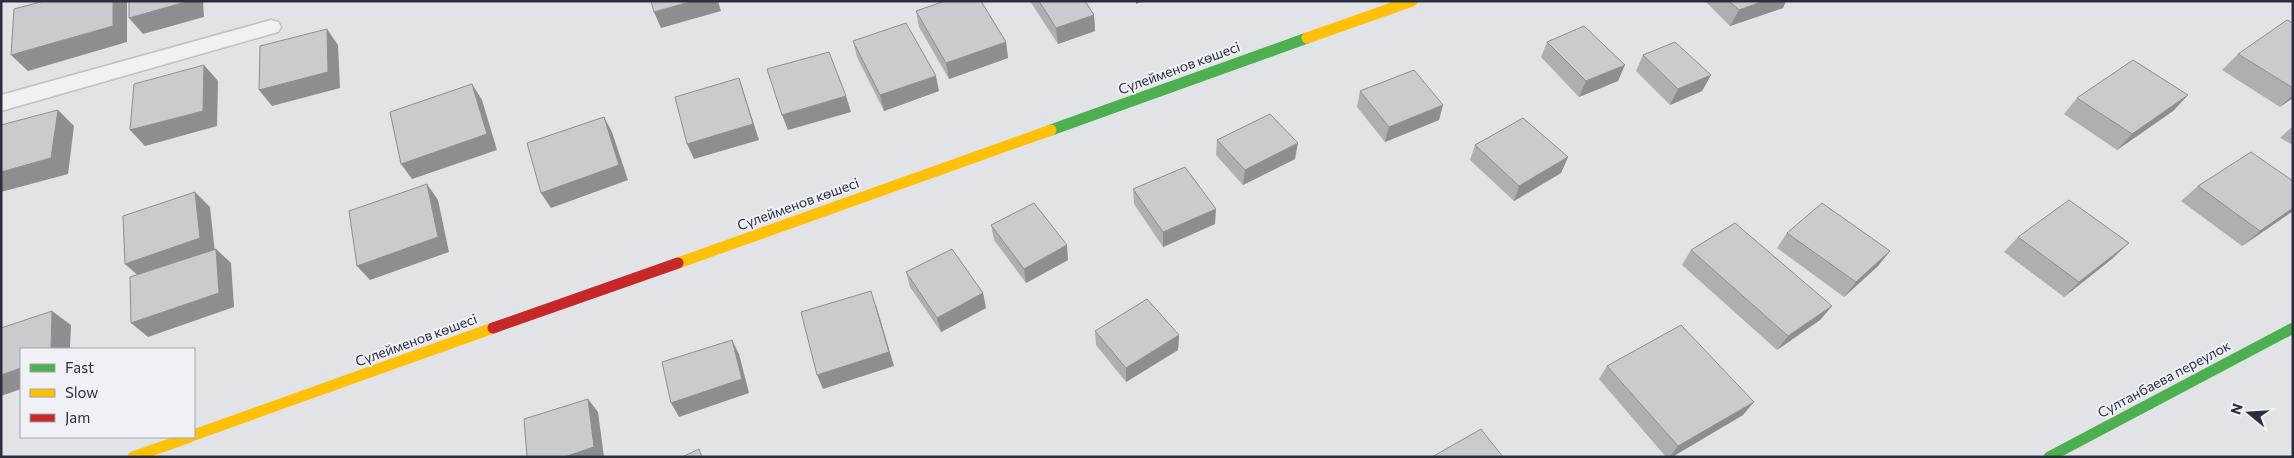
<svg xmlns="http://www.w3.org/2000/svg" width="2294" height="458" font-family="Commissioner,sans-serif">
<rect width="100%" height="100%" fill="#e2e3e6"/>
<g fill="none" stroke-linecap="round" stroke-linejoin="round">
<g stroke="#c0c1c4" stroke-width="3">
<polygon id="lane" points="271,20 278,22 281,27 278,32 1,111 1,95"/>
</g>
<use href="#lane" fill="#f1f1f3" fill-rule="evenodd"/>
<g stroke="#4caf50" stroke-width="11">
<polyline points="1051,130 1307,38"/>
<polyline points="2049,457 2293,328"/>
</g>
<g stroke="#ffc107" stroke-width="11">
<polyline points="1307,38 1412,1"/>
<polyline points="678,263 1051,130"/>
<polyline points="194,435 493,328"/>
<polyline points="133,457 190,437"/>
</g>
<polyline stroke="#c62828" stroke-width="11" points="493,328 678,263"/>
</g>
<g fill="#aeafb1">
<polygon points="1030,1 1085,1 1094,15 1095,31 1058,44"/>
<polygon points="1705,1 1786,1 1783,8 1730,26"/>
<polygon points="916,11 1006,42 1008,58 949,79 919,27"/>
<polygon points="2293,23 2293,98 2280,107 2222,70 2238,54"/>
<polygon points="853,41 939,91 884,111 857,57"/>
<polygon points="1547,42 1618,81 1579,97 1541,57"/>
<polygon points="1643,55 1711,75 1702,91 1670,105 1636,71"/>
<polygon points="1360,91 1439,120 1385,142 1357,107"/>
<polygon points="2188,95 2173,111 2117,150 2064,114 2077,98"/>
<polygon points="2293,126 2293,145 2280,138"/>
<polygon points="1217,140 1295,159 1243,185 1216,155"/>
<polygon points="1475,145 1568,157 1561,173 1514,201 1470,160"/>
<polygon points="2293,181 2293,211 2242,246 2181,201 2198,186"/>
<polygon points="1133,189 1215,224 1163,247 1134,204"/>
<polygon points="991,225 1068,260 1026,283 994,240"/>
<polygon points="1787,233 1890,251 1878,266 1844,297 1777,248"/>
<polygon points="2018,237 2113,258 2064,297 2004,252"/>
<polygon points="1691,250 1832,306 1820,320 1777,350 1682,265"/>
<polygon points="906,272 983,293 986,308 941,332 910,287"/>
<polygon points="1095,331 1179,335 1178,350 1126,382 1096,345"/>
<polygon points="1607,366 1743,415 1672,457 1666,457 1599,379"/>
</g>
<g fill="#8d8e90">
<polygon points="113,1 127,1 127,42 28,71 11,55"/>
<polygon points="189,1 203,1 204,17 143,34 129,18"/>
<polygon points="693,1 718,1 721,11 661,28 654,12"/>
<polygon points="1136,1 1143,1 1136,4"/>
<polygon points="1764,1 1786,1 1783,8 1730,26 1739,10"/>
<polygon points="1094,15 1095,31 1058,44 1056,28"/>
<polygon points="327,29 338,45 340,88 272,106 259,90"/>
<polygon points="1006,42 1008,58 949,79 946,63"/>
<polygon points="204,65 218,81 217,126 145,146 130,130"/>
<polygon points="1625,65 1618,81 1579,97 1586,81"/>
<polygon points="1711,75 1702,91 1670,105 1678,89"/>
<polygon points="936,76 939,91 884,111 880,95"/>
<polygon points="739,78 759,140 694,159 687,144"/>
<polygon points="472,84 482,100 497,150 412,179 401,164"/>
<polygon points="2188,95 2173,111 2117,150 2132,134"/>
<polygon points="2293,95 2293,98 2280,107"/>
<polygon points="846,96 851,112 788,130 782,115"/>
<polygon points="1443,105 1439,120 1385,142 1389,127"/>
<polygon points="58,110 74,126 68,174 1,192 1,172"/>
<polygon points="604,117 612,132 628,180 551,208 541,193"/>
<polygon points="1298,143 1295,159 1243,185 1245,170"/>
<polygon points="1568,157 1561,173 1514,201 1519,186"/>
<polygon points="427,184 438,200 449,252 370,280 357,266"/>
<polygon points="195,192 210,207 215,253 142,279 125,264"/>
<polygon points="2293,208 2293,211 2242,246 2260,231"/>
<polygon points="1216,209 1215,224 1163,247 1163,232"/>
<polygon points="2129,243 2113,258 2064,297 2079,282"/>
<polygon points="1067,245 1068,260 1026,283 1024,269"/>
<polygon points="216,249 231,263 234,307 148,337 131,323"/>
<polygon points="1890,251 1878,266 1844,297 1856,282"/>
<polygon points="983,293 986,308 941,332 937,318"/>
<polygon points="876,305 894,366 823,389 817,375"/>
<polygon points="1832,306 1820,320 1777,350 1788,336"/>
<polygon points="52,311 71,325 70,349 51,349"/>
<polygon points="1179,335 1178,350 1126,382 1126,368"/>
<polygon points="732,340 739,354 749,393 679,417 671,403"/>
<polygon points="21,368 21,389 1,396 1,375"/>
<polygon points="588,399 598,412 604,457 564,457"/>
<polygon points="1754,402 1743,415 1672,457 1670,457 1678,446"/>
</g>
<g fill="#cacbce" stroke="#8d8e90">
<polygon points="44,1 113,1 113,26 11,55 14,9"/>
<polygon points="129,1 189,1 129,18"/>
<polygon points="651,1 693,1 654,12"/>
<polygon points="945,1 981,1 1006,42 946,63 916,11"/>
<polygon points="1039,1 1085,1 1094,15 1056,28"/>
<polygon points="1729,1 1764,1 1739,10"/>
<polygon points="2287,20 2293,23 2293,88 2238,54"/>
<polygon points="906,23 936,76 880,95 853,41"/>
<polygon points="1584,26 1625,65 1586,81 1547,42"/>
<polygon points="327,29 328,72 259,90 260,46"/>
<polygon points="1675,42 1711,75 1678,89 1643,55"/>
<polygon points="829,52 846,96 782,115 767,69"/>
<polygon points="2133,60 2188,95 2132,134 2077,98"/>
<polygon points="204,65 203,111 130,130 134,84"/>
<polygon points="1414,70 1443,105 1389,127 1360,91"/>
<polygon points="739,78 753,124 687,144 675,97"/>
<polygon points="472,84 487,134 401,164 390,112"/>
<polygon points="58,110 51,158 1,172 1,125"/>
<polygon points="1270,114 1298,143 1245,170 1217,140"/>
<polygon points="604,117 619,165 541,193 527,143"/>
<polygon points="1523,118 1568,157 1519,186 1475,145"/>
<polygon points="2251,152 2293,181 2293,208 2260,231 2198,186"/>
<polygon points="1185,167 1216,209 1163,232 1133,189"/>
<polygon points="427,184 438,237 357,266 349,211"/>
<polygon points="195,192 200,238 125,264 123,216"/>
<polygon points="2069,200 2129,243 2079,282 2018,237"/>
<polygon points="1034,203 1067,245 1024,269 991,225"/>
<polygon points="1822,203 1890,251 1856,282 1787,233"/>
<polygon points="1735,223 1832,306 1788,336 1691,250"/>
<polygon points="216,249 219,293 131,323 130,277"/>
<polygon points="952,249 983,293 937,318 906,272"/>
<polygon points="871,291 889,352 817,375 801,312"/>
<polygon points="1147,299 1179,335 1126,368 1095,331"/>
<polygon points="52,311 51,349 21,349 21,368 1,375 1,328"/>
<polygon points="1681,325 1754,402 1678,446 1607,366"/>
<polygon points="732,340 742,379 671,403 662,362"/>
<polygon points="588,399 594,447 564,457 527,457 524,419"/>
<polygon points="1481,429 1503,457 1432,457"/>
<polygon points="699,449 702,457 682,457"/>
</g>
<g text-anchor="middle" stroke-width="4" stroke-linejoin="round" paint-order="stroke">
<g font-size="14" fill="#2a2f3e" stroke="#eff1f6">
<text transform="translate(1179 68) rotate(-20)" y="5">Сүлейменов көшесі</text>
<text transform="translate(798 204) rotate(-20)" y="5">Сүлейменов көшесі</text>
<text transform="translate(416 340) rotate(-20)" y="5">Сүлейменов көшесі</text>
<text transform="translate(2164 379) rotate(-28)" y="5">Султанбаева переулок</text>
</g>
</g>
<rect width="2294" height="458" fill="none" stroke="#2a2f3e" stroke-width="5"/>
<rect x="20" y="348" width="175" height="90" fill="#eff1f6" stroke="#a0a3ac"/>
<rect x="30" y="364" width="25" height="8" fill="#4caf50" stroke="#a0a3ac"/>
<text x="65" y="373" font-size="15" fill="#2a2f3e">Fast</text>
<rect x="30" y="389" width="25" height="8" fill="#ffc107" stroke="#a0a3ac"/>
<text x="65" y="398" font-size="15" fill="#2a2f3e">Slow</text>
<rect x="30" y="414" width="25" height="8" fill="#c62828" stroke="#a0a3ac"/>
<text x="65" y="423" font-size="15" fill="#2a2f3e">Jam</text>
<g transform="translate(2249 413) rotate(288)" stroke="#eff1f6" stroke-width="4" paint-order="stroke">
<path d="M0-4L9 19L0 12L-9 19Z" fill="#2a2f3e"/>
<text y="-8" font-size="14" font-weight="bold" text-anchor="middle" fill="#2a2f3e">N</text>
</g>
</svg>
